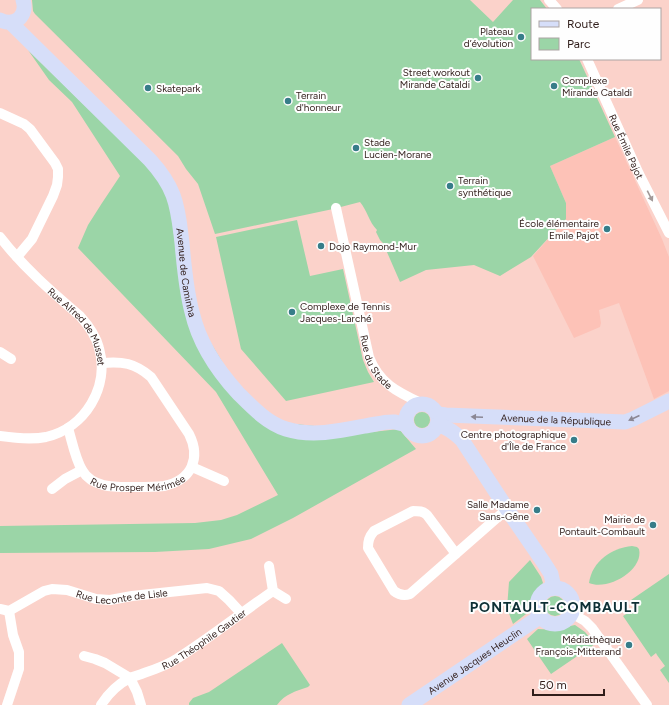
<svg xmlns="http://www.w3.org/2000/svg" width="669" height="705" font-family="Figtree,sans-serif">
<rect width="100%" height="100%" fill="#fbd2ca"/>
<polygon fill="#fdc2b7" points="615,137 662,239 669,257 669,391 654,399 619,303 599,310 601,323 600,327 574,338 533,256 566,219 566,203 550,166"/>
<g fill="#9bd5a7">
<path d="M32,0h438l23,22 20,-22h27l7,9h-15v50h47l36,78 -65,29 16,37v16l-35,38 -31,19 -26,-11 -48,5 -26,12 -17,-39 -3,-3 -4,-8 1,-2c-8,-8 -10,-20 -17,-28l-27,7 -118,25 -17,-50 -12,-15 -8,-13 -143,-142 -2,-3z"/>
<polygon points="28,50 149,168 162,184 171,210 181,293 257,420 372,432 399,429 416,449 293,518 251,539 209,549 155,552 0,553 0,526 195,523 221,520 237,515 278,495 216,392 78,248 88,225 102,203 120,176 72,102 49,80"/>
<polygon points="297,220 310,276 343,269 363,360 368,372 374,382 286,401 241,349 216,237"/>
<circle cx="422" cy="420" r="8"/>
<path d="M632,546l5,1 2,2c5,21 -31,42 -50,34 3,-22 23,-35 43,-37z"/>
<polygon points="530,560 541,577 543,583 534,594 532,600 530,611 513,624 507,608 509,582"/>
<polygon points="669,574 669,683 660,670 665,666 657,655 656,653 651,657 623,616 636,608 631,600"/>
<circle cx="555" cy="606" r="10"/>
<polygon points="575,625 585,632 595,644 551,674 527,639 538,629 560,630 570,626"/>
<path d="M282,643l28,42 -2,2c-12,4 -23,7 -31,18h-88v-2l4,-5 16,-6 6,-4z"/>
</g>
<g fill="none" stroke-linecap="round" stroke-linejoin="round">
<g stroke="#fff" stroke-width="10">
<polyline points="549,0 557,9"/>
<polyline points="618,9 638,0"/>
<path id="s1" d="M587,59l52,115 30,59"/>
<polyline points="0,113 24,124 30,129 55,163 58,169 58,177 57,185 53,196 32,239 17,257"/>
<path id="s2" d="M336,208l33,149c10,26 28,35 52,46"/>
<path id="s3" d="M0,237c23,30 52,55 80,79 9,10 16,20 19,32 11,39 -14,80 -53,89 -15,3 -31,1 -46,-1"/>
<polyline points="0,352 11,359"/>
<path id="s4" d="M68,428c4,13 7,30 14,42 11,19 35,17 54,17 9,0 19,0 28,-1 28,-6 37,-28 25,-52l-38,-57c-16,-14 -29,-16 -49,-14"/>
<polyline points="192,467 224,481"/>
<polyline points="52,489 65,479 82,470"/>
<path d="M456,554l-29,-39c-4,-4 -8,-4 -14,-4l-39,20c-5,6 -6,10 -6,17l26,43c5,4 10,5 16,3l97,-85"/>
<polyline points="269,566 273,591 286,599"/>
<path id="s5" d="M0,609l9,2 35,-20 8,-2 15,1 29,9 14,1 22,-4 75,-8 12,3 10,9 12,13"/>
<polyline points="571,613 585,621 592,628 647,705"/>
<polyline points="84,656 95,659 105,663 130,678 137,692 141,705"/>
<polyline points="7,705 19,669 19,652 13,635 9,611"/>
<path id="s6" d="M101,705c7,-11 17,-21 29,-27 4,-2 10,-3 14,-5 12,-4 24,-8 34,-15 33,-21 63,-45 95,-67"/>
</g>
<g stroke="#d6def9" stroke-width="15">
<path d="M0,20c15,7 28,-4 23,-20"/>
<path id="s7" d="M11,23l139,137c10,11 18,22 23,35 6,16 7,32 9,48 2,23 4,47 10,69 7,31 25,58 46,81 14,14 29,30 48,36 25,8 54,2 79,-3 9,-1 20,-5 30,-4 4,1 8,2 12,3"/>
<circle cx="422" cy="420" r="16"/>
<path id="s8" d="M438,414l8,1 179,7 8,-3 36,-18"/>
<path d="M438,424c11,5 16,8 24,16l45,69 37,54 7,11 3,14"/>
<circle cx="555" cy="606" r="18"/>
<path id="s9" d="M409,705l132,-89"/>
</g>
</g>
<defs><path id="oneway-solid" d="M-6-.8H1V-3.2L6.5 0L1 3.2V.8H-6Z"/></defs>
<use fill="#a29998" href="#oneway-solid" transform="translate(650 196) rotate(63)"/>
<g fill="#8b8795">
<use href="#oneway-solid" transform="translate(477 417) rotate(-178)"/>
<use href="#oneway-solid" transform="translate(634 418) rotate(156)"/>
</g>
<g fill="#377d89" stroke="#fefefe" stroke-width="1.5">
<circle cx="521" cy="37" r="4"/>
<circle cx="478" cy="78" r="4"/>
<circle cx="554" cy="86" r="4"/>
<circle cx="148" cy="88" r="4"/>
<circle cx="288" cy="101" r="4"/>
<circle cx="356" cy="148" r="4"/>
<circle cx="450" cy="186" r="4"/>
<circle cx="607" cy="229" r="4"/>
<circle cx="321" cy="246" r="4"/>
<circle cx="292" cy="312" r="4"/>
<circle cx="574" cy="440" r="4"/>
<circle cx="537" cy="510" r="4"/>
<circle cx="653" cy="525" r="4"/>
<circle cx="629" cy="645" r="4"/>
</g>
<g text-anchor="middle" stroke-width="4" stroke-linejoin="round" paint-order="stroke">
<g font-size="10" fill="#301d1a" stroke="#fefefe" text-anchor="end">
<text x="513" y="35">Plateau<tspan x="513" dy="12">d’évolution</tspan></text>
<text x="470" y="76">Street workout<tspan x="470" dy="12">Mirande Cataldi</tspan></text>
<text x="562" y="84" text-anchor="start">Complexe<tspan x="562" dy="12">Mirande Cataldi</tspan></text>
<text x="156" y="92" text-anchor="start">Skatepark</text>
<text x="296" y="99" text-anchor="start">Terrain<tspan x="296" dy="12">d'honneur</tspan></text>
<text x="364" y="146" text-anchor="start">Stade<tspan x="364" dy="12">Lucien-Morane</tspan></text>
<text x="458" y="184" text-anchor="start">Terrain<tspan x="458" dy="12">synthétique</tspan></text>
<text x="599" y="227">École élémentaire<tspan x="599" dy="12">Emile Pajot</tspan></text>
<text x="329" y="250" text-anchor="start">Dojo Raymond-Mur</text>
<text x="300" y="310" text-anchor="start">Complexe de Tennis<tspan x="300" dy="12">Jacques-Larché</tspan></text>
<text x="566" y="438">Centre photographique<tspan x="566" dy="12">d'Île de France</tspan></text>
<text x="529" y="508">Salle Madame<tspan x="529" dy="12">Sans-Gêne</tspan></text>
<text x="645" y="523">Mairie de<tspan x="645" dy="12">Pontault-Combault</tspan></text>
<text x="621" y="643">Médiathèque<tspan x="621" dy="12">François-Mitterand</tspan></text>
</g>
<g font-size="10" fill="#301d1a" stroke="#fefefe">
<text dy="4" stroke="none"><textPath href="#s1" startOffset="96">Rue Émile Pajot</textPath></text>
<text dy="4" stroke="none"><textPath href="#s7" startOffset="316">Avenue de Caminha</textPath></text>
<text dy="4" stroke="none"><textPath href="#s3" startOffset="120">Rue Alfred de Musset</textPath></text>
<text dy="4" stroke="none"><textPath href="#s2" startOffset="160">Rue du Stade</textPath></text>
<text dy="4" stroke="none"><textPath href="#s8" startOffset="118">Avenue de la République</textPath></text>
<text dy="4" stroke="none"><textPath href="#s4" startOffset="106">Rue Prosper Mérimée</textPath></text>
<text dy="4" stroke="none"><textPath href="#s5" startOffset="129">Rue Leconte de Lisle</textPath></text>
<text dy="4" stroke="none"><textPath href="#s6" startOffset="124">Rue Théophile Gautier</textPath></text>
<text dy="4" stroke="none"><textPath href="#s9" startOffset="79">Avenue Jacques Heuclin</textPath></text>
</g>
<g font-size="14" font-weight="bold" letter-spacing="1" fill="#0e3035" stroke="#fefefe">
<text x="555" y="612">PONTAULT-COMBAULT</text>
</g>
</g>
<rect x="531" y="8" width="130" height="52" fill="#fefefe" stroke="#aca4a3"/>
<rect x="539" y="21" width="20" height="6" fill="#d6def9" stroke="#aca4a3"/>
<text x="567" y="28" font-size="12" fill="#301d1a">Route</text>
<rect x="539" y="38" width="20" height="12" fill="#9bd5a7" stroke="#aca4a3"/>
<text x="567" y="48" font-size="12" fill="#301d1a">Parc</text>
<path d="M533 689v6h71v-6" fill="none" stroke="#301d1a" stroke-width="2"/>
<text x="539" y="689" font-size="12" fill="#301d1a" stroke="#fefefe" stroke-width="3" paint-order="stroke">50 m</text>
</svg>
